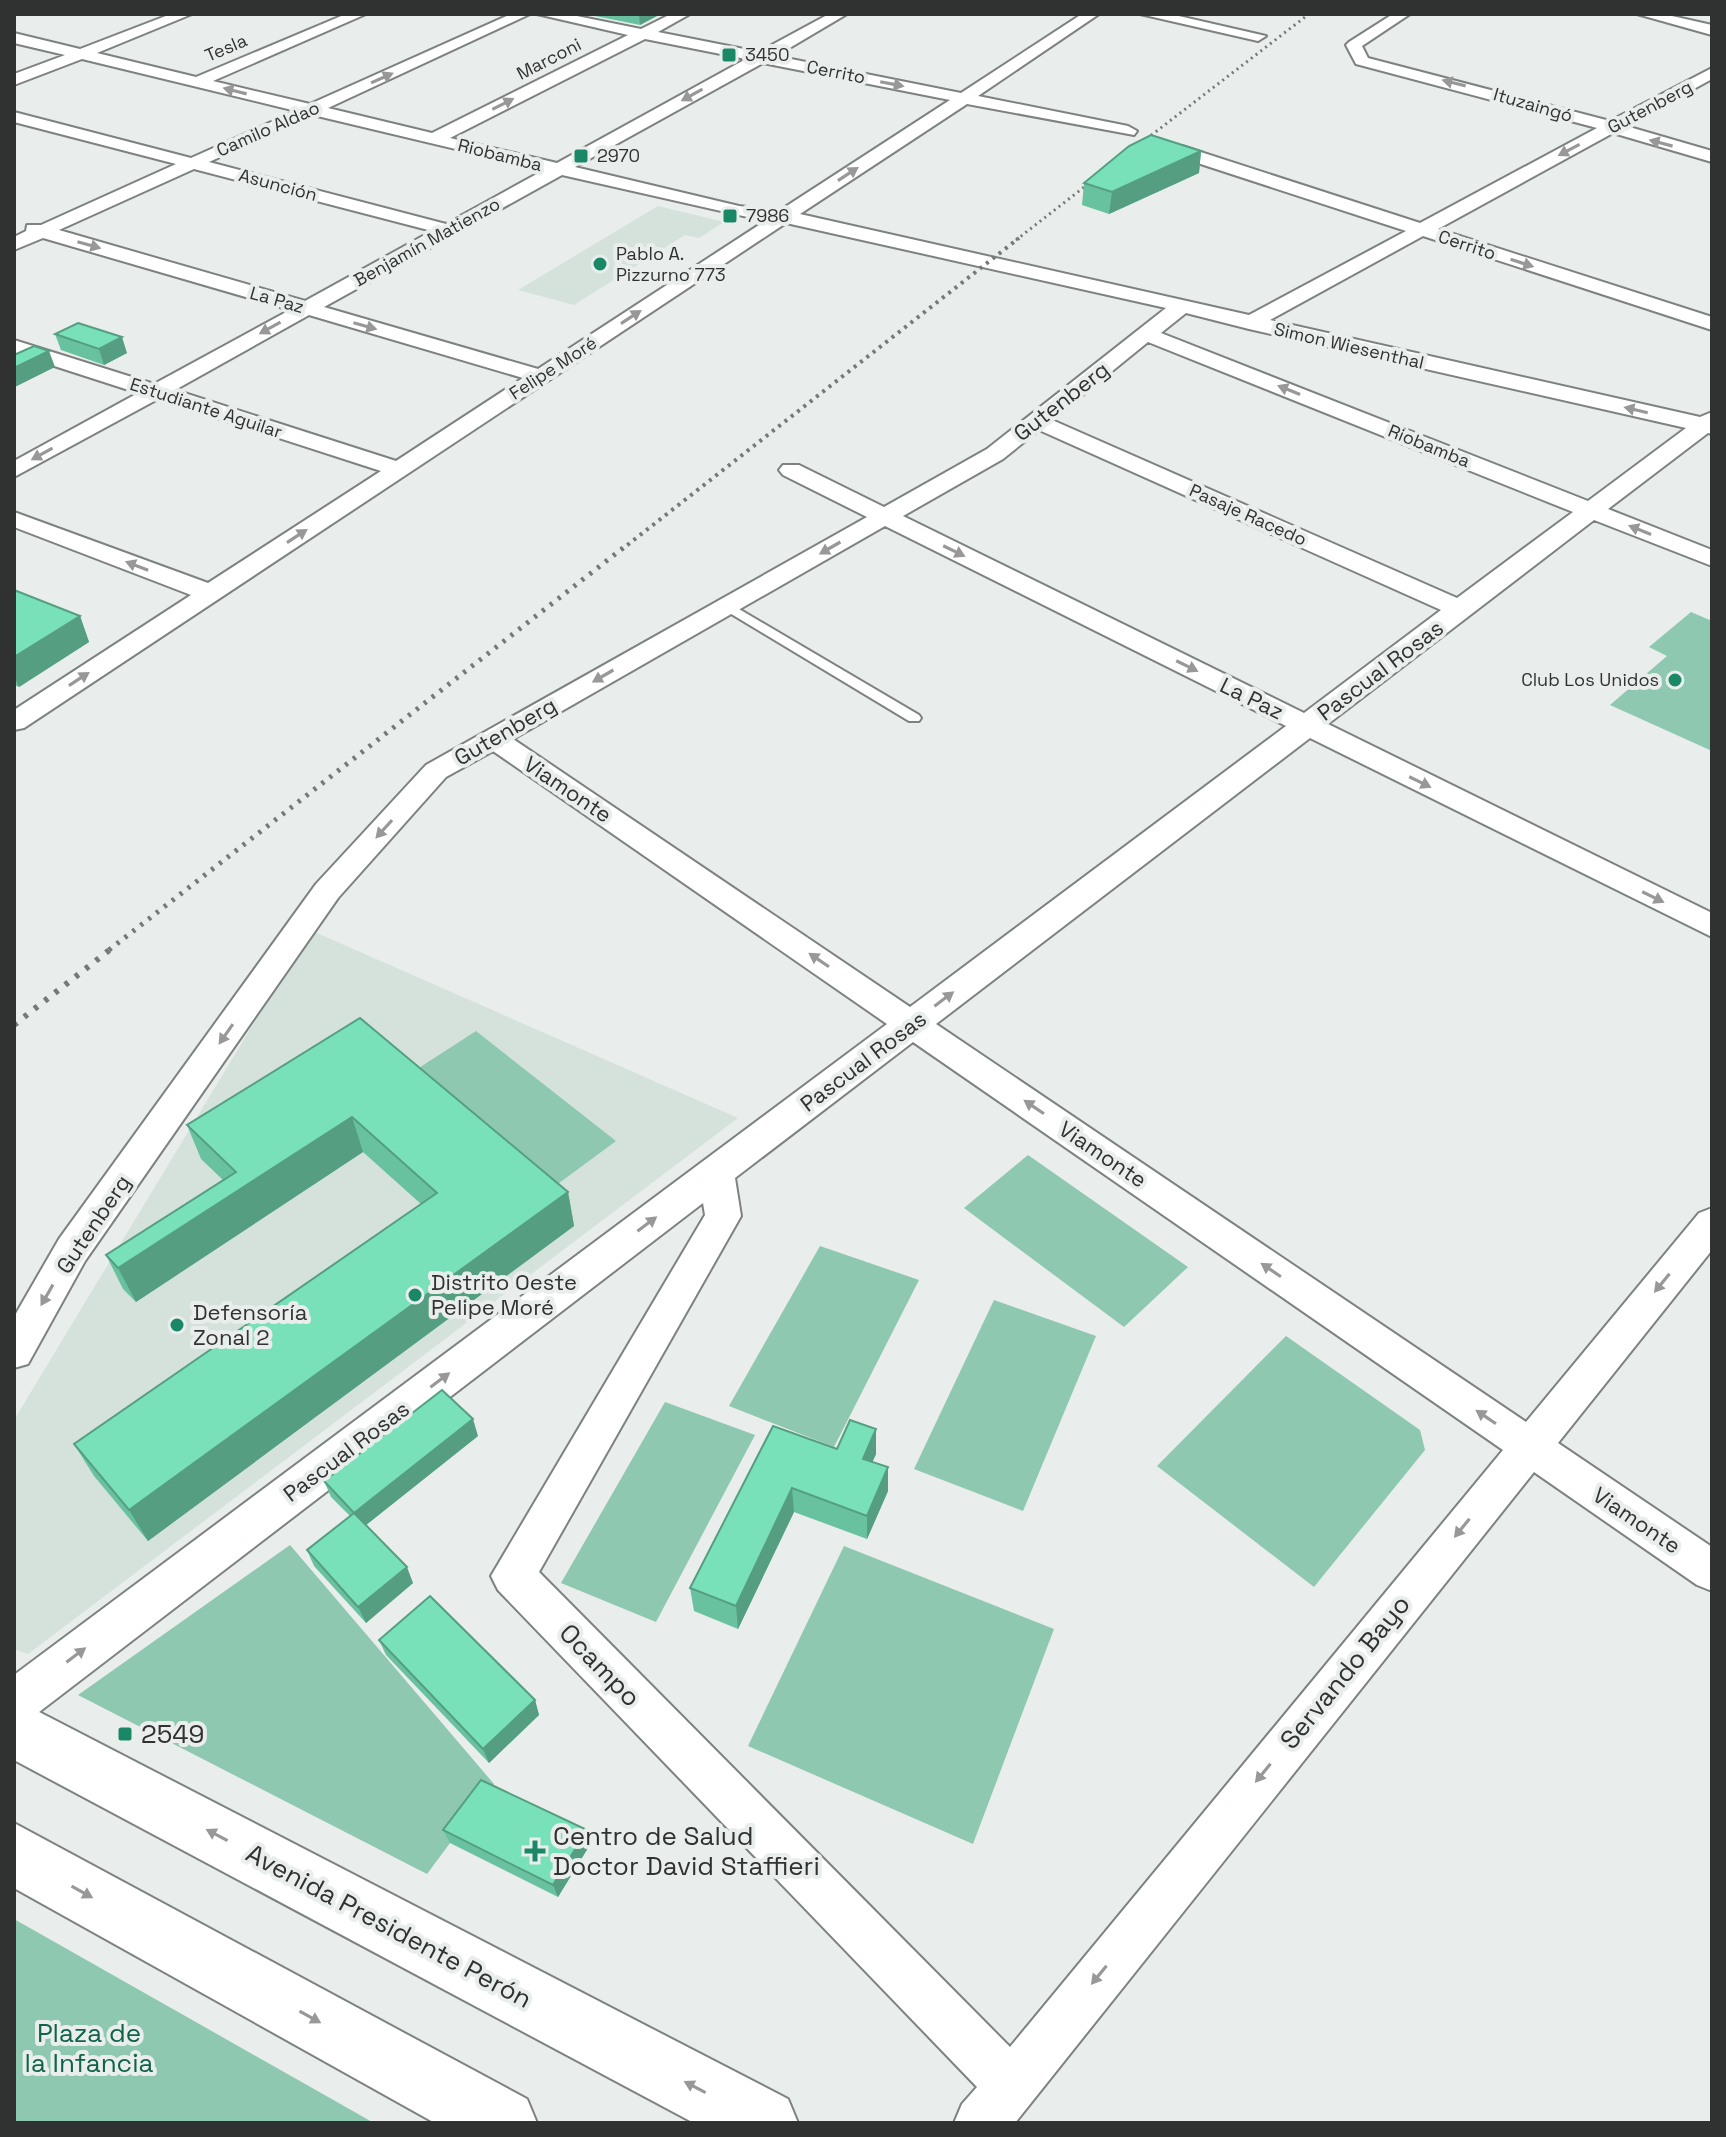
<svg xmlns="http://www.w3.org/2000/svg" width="1726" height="2137" font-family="'Space Grotesk',sans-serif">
<rect width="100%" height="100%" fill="#e9edeb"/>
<g fill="#d5e2dc">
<polygon points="658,206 724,222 699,238 685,235 574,305 518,290"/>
<polygon points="310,930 738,1118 28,1654 14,1649 14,1420"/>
</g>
<g fill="#8ec8b0">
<polygon points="1691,612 1712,621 1712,751 1610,705 1667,656 1649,647"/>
<polygon points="476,1031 616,1141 551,1189 411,1073"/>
<polygon points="1028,1155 1188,1267 1124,1327 964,1208"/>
<polygon points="820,1246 919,1280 834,1447 729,1406"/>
<polygon points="994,1300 1096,1336 1023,1511 914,1469"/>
<polygon points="1286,1336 1420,1430 1425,1450 1314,1587 1157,1466"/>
<polygon points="665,1402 755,1435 656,1622 561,1583"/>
<polygon points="290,1545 494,1784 427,1874 78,1695"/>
<polygon points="844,1546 1054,1629 973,1844 748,1746"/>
<polygon points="14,1919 374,2123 14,2123"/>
</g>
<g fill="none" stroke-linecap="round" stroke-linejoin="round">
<g stroke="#7d8280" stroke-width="4">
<polygon id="lane" points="727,602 919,715 921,718 919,721 909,721 723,609 721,606"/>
</g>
<g stroke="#7d8280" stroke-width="4">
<g id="street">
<path d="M171,14h21l-95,39 99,24 150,-63h20l-153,67 97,23 201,-90h19l-202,94 104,25 196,-98 -91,-21h30l74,15 30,-15h19l-32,18 101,20 70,-38h18l-71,42 185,37 121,-79h17l-121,82 150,30 9,5 -3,4 -167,-31 -167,110 449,101 157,-84 -236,-77v-8h12l238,77 177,-95 -241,-64 -10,-19 3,-3 44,-28h17l-48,32 6,12 242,63 102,-53v11l-86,47 86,25v11l-99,-29 -175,96 274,88v13l-289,-94 -153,84 430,97 12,-5v22l-4,-1 -100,76 104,41v16l-118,-46 -266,204 384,189v24l-402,-199 -374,286 590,398 173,-209 13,-5v42l-154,193 154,104v44l-15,-6 -163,-113 -519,651h-61l8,-19 15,-17 -479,-497 -7,-14 214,-361 -2,-12 -673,516 -16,6v-50l873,-651 -394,-273 -47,26 -108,121 -253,363 -57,103 -14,4v-51l45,-78 257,-355 110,-119 441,-248 -84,-42 -4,-5 4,-5h16l85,42 103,-58 179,-141 -380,-85 -762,505 -10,2v-20l177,-115 -177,-68v-15l194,71 173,-112 -223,-72 -144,78v-16l124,-68 -124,-40v-13l140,44 136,-74 -247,-72 -29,12v-13l12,-6 1,-6h14l135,-61 -162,-42v-10l177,46 105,-47 -214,-52 -68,26v-11l51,-19 -51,-12v-10l66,16zM645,39l101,20 -189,104 -107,-25zM763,63l187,37 -171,111 -40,-5 -164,-39zM313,115l231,55 -98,54 -237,-62zM194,169l238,62 -127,70 -246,-71zM562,175l203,46 -227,148 -214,-62zM1186,313l63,16 437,99 -98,73 -427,-168zM309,315l214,63 -127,83 -221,-71zM1148,342l425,170 -116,86 -405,-178zM1039,430l402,180 -137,103 -401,-197 100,-57zM885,526l401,200 -376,281 -397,-268zM913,1042l590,408 -493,597 -471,-475 202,-356 -6,-38z"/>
<polygon points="1140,14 1170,14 1266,36 1258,41"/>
<polygon points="1637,14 1663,14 1712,25 1712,35"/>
</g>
</g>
<g stroke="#7d8280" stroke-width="4">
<g id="secondary">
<polygon points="14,1699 788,2099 798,2123 694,2123 14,1760"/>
<polygon points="14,1823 527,2099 537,2123 435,2123 14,1888"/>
</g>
</g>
<use href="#lane" fill="#fff" fill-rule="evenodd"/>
<use href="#street" fill="#fff" fill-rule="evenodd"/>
<use href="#secondary" fill="#fff" fill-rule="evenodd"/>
<g stroke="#767978" stroke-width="3" stroke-dasharray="2 4" stroke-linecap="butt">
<polyline points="1132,150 1309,14"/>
<polyline points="1016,240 1101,174"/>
</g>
<polyline stroke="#767978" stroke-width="4" stroke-dasharray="3 5" stroke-linecap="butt" points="621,550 1019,238"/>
<polyline stroke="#767978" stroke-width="5" stroke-dasharray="3 7" stroke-linecap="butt" points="109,950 623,548"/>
<polyline stroke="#767978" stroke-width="6" stroke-dasharray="4 9" stroke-linecap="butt" points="14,1025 112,948"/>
</g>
<g fill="#68c2a0">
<polygon points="585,14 657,14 657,16 640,25"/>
<polygon points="1201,151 1199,173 1109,214 1082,205 1084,183"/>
<polygon points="55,334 127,353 104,365 61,350"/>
<polygon points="14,590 80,616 89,642 19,687 14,685"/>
<polygon points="360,1018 568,1192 574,1226 148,1541 94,1476 74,1444 421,1204 363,1152 136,1302 123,1289 106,1255 223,1180 201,1159 187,1125"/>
<polygon points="773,1426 837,1449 876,1429 876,1454 872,1462 888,1467 888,1491 867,1539 794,1512 738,1629 694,1611 690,1588"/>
<polygon points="478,1436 366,1525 413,1583 366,1623 314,1566 307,1550 350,1516 331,1497 324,1481"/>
<polygon points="379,1640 535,1700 539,1715 489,1763 386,1655"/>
<polygon points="443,1830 587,1830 591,1843 558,1897 450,1843"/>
</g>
<g fill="#559e82">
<polygon points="639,14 657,14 657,16 640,25"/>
<polygon points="1201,151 1199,173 1109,214 1112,192"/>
<polygon points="122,337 127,353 104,365 99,349"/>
<polygon points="49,351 55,367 15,387 14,368"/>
<polygon points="80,616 89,642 19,687 14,676 14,657"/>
<polygon points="352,1117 363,1152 136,1302 118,1268"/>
<polygon points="568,1192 574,1226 148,1541 129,1510"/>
<polygon points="473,1419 478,1436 361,1529 354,1513"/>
<polygon points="876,1429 876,1454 863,1483 863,1459"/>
<polygon points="888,1467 888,1491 867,1539 867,1516"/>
<polygon points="792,1488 794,1512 738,1629 736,1606"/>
<polygon points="407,1567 413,1583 366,1623 358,1607"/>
<polygon points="535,1700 539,1715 489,1763 483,1749"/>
<polygon points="587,1830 591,1843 558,1897 553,1885"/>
</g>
<g fill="#79e1ba" stroke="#559e82" stroke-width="2">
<polygon points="1151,135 1201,151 1112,192 1084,183 1129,146"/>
<polygon points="78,323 122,337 99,349 55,334"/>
<polygon points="34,346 49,351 14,368 14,355"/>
<polygon points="14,590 80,616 14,657"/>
<polygon points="360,1018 568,1192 129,1510 74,1444 437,1193 352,1117 118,1268 106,1255 236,1172 187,1125"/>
<polygon points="442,1390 473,1419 354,1513 324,1481"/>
<polygon points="850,1420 876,1429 863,1459 888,1467 867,1516 792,1488 736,1606 690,1588 773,1426 837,1449"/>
<polygon points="354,1513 407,1567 358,1607 307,1550"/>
<polygon points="430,1596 535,1700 483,1749 379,1640"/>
<polygon points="481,1780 587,1830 553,1885 443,1830"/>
</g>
<defs><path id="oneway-solid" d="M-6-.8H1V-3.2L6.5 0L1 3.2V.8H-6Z" transform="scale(2)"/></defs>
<g fill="#989898">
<use href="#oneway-solid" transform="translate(382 78) rotate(-24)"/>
<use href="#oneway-solid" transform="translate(1454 83) rotate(-166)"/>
<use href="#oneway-solid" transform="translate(892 84) rotate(11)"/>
<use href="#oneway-solid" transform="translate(235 91) rotate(-166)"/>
<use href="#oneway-solid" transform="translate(692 95) rotate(151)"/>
<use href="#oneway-solid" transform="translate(503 104) rotate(-27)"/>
<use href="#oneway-solid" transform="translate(1661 143) rotate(-165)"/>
<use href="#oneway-solid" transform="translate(1569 150) rotate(152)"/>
<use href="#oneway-solid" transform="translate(848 174) rotate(-33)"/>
<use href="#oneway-solid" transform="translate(89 245) rotate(16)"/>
<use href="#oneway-solid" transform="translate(1522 263) rotate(18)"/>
<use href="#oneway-solid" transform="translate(631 317) rotate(-33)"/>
<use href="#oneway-solid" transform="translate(365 326) rotate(16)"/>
<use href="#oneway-solid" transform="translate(270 328) rotate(151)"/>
<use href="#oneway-solid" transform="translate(1289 390) rotate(-158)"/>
<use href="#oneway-solid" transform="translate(1636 410) rotate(-167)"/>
<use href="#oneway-solid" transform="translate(42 454) rotate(151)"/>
<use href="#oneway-solid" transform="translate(1640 530) rotate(-158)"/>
<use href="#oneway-solid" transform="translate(297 536) rotate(-33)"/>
<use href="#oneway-solid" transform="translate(830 548) rotate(150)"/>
<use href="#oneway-solid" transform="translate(954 551) rotate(26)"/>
<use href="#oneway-solid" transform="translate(137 566) rotate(-159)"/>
<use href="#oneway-solid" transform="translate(1187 666) rotate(26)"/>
<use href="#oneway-solid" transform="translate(603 676) rotate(150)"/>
<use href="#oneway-solid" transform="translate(79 679) rotate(-33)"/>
<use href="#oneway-solid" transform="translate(1420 782) rotate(26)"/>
<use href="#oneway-solid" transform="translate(384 829) rotate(132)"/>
<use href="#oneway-solid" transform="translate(1653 897) rotate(26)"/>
<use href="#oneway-solid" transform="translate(819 960) rotate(-146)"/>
<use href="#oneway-solid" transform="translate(944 999) rotate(-37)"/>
<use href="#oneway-solid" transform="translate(226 1034) rotate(125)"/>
<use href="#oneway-solid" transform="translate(1034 1107) rotate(-146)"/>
<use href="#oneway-solid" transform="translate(647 1224) rotate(-37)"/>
<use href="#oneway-solid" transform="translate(1271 1270) rotate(-146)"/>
<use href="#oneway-solid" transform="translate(1662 1283) rotate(129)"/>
<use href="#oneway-solid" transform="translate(47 1295) rotate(120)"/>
<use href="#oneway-solid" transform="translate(440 1380) rotate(-37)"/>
<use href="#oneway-solid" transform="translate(1486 1417) rotate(-146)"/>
<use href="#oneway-solid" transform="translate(1462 1528) rotate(129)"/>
<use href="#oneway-solid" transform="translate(76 1655) rotate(-37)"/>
<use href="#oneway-solid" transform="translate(1263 1773) rotate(129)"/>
<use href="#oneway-solid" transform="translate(217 1835) rotate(-152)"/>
<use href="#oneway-solid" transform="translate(82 1892) rotate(29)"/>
<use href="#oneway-solid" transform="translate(1099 1975) rotate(129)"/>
<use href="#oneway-solid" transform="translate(310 2017) rotate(29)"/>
<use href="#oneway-solid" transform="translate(695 2087) rotate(-152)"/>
</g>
<g fill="#1a8867" stroke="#e9edeb" stroke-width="3">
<rect x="721" y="47" width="16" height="16" rx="4"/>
<rect x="573" y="148" width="16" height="16" rx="4"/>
<rect x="722" y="208" width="16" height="16" rx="4"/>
<circle cx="600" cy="264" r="8"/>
<circle cx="1675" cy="680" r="8"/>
<circle cx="415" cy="1295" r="8"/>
<circle cx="177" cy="1325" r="8"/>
<rect x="117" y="1726" width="16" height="16" rx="4"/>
<path d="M531 1839h8v8h8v8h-8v8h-8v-8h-8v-8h8z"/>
</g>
<g text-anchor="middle" stroke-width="8" stroke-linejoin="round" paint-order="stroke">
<g font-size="18" fill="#303231" stroke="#e9edeb">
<text transform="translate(226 48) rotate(-23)" y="6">Tesla</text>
<text transform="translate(549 59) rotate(-27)" y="6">Marconi</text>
<text transform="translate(836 72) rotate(11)" y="6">Cerrito</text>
<text transform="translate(1533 105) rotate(16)" y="6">Ituzaingó</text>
<text transform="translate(1650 107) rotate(-28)" y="6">Gutenberg</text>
<text transform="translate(268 129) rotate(-24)" y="6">Camilo Aldao</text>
<text transform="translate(500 155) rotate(14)" y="6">Riobamba</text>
<text transform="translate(278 185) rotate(15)" y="6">Asunción</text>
<text transform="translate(427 242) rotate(-29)" y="6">Benjamín Matienzo</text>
<text transform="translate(1467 245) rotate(18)" y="6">Cerrito</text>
<text transform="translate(277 300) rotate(16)" y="6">La Paz</text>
<text transform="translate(1349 346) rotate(13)" y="6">Simon Wiesenthal</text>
<text transform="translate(553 368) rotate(-33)" y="6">Felipe Moré</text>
<text transform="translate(206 408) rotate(18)" y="6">Estudiante Aguilar</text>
<text transform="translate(1429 446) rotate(22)" y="6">Riobamba</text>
<text transform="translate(1248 515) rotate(24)" y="6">Pasaje Racedo</text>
</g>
<g font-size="18" fill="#303231" stroke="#e9edeb" text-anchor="start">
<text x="745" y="61">3450</text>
<text x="597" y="162">2970</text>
<text x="746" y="222">7986</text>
<text x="616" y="260">Pablo A.<tspan x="616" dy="21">Pizzurno 773</tspan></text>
<text x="1659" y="686" text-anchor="end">Club Los Unidos</text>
</g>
<g font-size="22" fill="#303231" stroke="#e9edeb">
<text transform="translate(1061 401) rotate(-38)" y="8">Gutenberg</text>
<text transform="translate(1380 670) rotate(-37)" y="8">Pascual Rosas</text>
<text transform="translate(1252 698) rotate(26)" y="8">La Paz</text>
<text transform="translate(505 731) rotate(-30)" y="8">Gutenberg</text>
<text transform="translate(568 789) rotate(34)" y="8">Viamonte</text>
<text transform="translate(863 1061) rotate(-37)" y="8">Pascual Rosas</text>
<text transform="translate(1103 1154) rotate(34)" y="8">Viamonte</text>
<text transform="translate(93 1224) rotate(-56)" y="8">Gutenberg</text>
<text transform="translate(346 1451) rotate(-37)" y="8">Pascual Rosas</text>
<text transform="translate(1637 1520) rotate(34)" y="8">Viamonte</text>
</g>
<g font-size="22" fill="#303231" stroke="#e9edeb" text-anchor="start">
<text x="431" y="1290">Distrito Oeste<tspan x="431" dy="25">Pelipe Moré</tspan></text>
<text x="193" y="1320">Defensoría<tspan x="193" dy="25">Zonal 2</tspan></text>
</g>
<g font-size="26" fill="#303231" stroke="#e9edeb">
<text transform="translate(600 1665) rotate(46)" y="9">Ocampo</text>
<text transform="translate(1345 1672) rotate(-51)" y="9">Servando Bayo</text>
<text transform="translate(389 1926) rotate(28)" y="9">Avenida Presidente Perón</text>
</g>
<g font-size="26" fill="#303231" stroke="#e9edeb" text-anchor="start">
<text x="141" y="1743">2549</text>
<text x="553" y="1845">Centro de Salud<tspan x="553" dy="30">Doctor David Staffieri</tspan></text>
</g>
<g font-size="26" fill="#10634a" stroke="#e9edeb">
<text x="89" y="2042">Plaza de<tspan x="89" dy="30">la Infancia</tspan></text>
</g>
</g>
<rect width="1726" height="2137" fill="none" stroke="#303231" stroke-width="32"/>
</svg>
